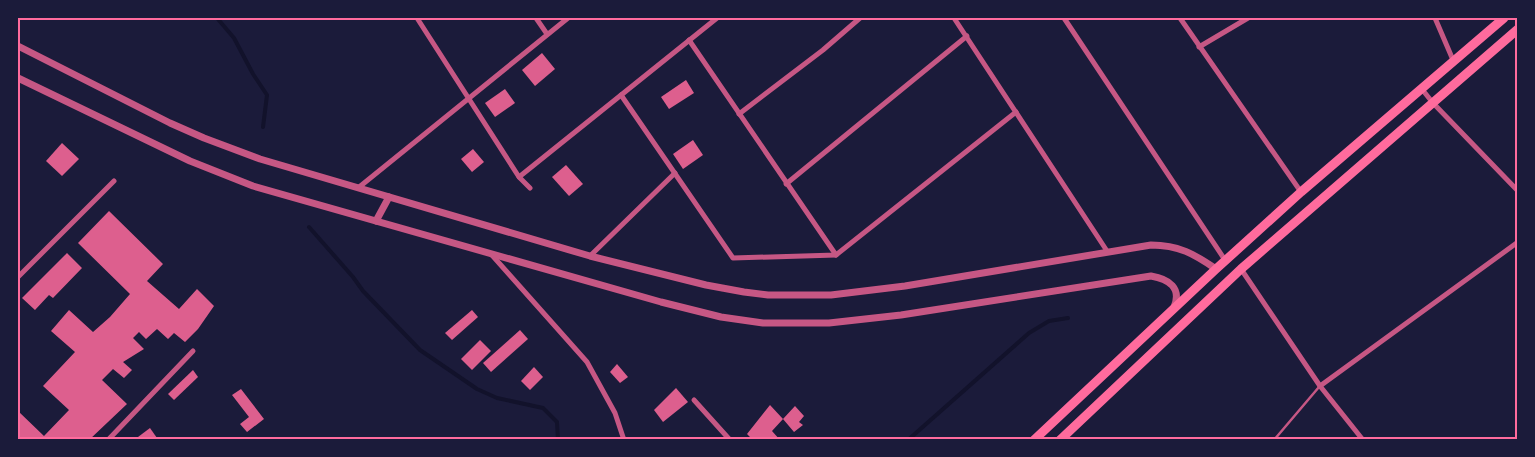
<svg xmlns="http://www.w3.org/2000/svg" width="1535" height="457" font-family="'IBM Plex Serif',serif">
<rect width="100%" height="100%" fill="#1b1b3a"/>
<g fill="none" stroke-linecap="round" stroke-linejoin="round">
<g stroke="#12122b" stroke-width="4">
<polyline points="217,18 234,38 253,74 267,95 263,127"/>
<polyline points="309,227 353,277 363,291 420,350 477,389 497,398 543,408 557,422 558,440"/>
<polyline points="908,440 1029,333 1049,321 1068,318"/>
</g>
</g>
<g fill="#dd5f8e">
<polygon points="542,53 555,69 535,86 522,70"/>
<polygon points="686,80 694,93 669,109 661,97"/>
<polygon points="505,89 515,103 495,117 485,103"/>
<polygon points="693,140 703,155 683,169 673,154"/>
<polygon points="62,143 79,159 62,176 46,161"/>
<polygon points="473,149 484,162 472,172 461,159"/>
<polygon points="566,165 583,184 569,196 552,177"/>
<polygon points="109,211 163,264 147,281 179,309 197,289 214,306 198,329 185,342 174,333 168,339 157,329 146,339 139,332 133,338 144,349 123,362 132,370 124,378 113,369 102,380 127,404 89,440 18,440 18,411 44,436 69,410 43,386 75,352 51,331 69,310 93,332 110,317 130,294 78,243"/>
<polygon points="67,253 82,268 53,298 49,295 35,310 22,298"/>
<polygon points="472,310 478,317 452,340 445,333"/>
<polygon points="520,330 528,339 491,372 483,363"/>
<polygon points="480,340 491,351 472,370 461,359"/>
<polygon points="617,364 628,377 620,383 610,372"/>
<polygon points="534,367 543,377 530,390 521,381"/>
<polygon points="193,370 198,377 174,400 168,394"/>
<polygon points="676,388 688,402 663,422 654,410"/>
<polygon points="241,389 264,419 247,432 240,424 249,417 232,395"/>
<polygon points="770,405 783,419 772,431 780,440 753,440 747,434"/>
<polygon points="795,406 804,416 799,422 803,425 794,432 783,419"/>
<polygon points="150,428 157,438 134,440"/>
</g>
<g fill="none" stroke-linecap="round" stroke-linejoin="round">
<polyline stroke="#c65784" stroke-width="2.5" points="1274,440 1319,387"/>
<g stroke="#c65784" stroke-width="5">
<polyline points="417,18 519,177 530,188"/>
<polyline points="536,18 547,34"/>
<polyline points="954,18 1107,251"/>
<polyline points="1064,18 1225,260"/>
<polyline points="1180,18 1301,192"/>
<polyline points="1435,18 1453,60"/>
<polyline points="689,40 836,255"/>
<polyline points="1199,47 1248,18"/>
<polyline points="1421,88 1433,103 1518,191"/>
<polyline points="621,95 733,258 836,255 1016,112"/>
<polyline points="739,114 823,50 860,18"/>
<polyline points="519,177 717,18"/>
<polyline points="786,184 967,36"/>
<polyline points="358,188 568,18"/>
<polyline points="491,254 587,362 615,413 624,440"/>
<polyline points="590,256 675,173"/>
<polyline points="1241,269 1320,386 1363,440"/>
<polyline points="18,277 114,181"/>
<polyline points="1320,386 1518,242"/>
<polyline points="694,400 730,440"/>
<polyline points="108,440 193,351"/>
</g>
<g stroke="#c65784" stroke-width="7">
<path d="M18,46l152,77 34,15 56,21 330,97 116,29 38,7 24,3h63l74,-9 246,-41c28,0 43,9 65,24"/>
<path d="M18,78l172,83 63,25 408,116 60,15 42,6h66l72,-8 250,-39c18,3 31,12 23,31"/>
<polyline points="376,221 389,197"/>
</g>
<g stroke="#ff6b9d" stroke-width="9">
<polyline points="1034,440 1216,269 1301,192 1504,18"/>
<polyline points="1060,440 1241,269 1518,29"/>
</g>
</g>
<rect width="1535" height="457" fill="none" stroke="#1b1b3a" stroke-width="38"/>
<rect x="19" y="19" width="1497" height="419" fill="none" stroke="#ff6b9d" stroke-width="2"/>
</svg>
